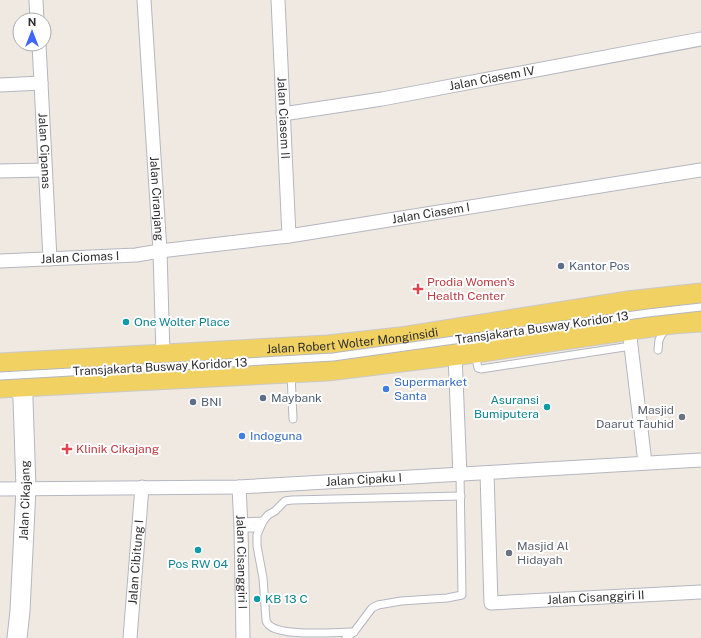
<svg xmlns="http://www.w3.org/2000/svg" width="701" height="638" font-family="'Public Sans',sans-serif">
<rect width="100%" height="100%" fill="#efe9e1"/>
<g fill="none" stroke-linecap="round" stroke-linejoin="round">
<g stroke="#b4b7c1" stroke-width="9">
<g id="lane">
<polyline points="658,350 659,340 665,328"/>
<polyline points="475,354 478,368 481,369 631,346"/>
<polyline points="291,373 293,419"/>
<polyline points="241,522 263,521"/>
<polyline points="241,528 259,528"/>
<path d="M354,632c-18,0 -73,5 -85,-7 -1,-1 -3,-4 -3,-5l-3,-42 -6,-32v-11l6,-14 5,-6 7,-4 10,-10 7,-1 169,-4"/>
<polyline points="346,638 354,632 372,608 378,605 401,601 447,598 462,595 460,475"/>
</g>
</g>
<g stroke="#b4b7c1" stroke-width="15">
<g id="street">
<polyline points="36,0 37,20"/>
<path id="s1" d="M144,0l16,251 3,104 2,6"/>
<path id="s2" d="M278,0l11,236"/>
<path id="s3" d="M39,44l11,215"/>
<polyline points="0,85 41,83"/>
<path id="s4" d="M283,114l99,-15 319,-60"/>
<polyline points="0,171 45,170"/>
<path id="s5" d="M0,261l136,-6 24,-4 129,-15 412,-66"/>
<polyline points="629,329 645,463"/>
<polyline points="455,355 460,475"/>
<path id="s6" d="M487,473l4,130 210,-11"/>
<path id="s7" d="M239,487l2,41 2,110"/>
<path id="s8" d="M0,489l239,-2 462,-27"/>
<path id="s9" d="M130,638l12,-151"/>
</g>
</g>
<g stroke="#b4b7c1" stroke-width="21">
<g id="secondary">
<path id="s10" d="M17,638l3,-27 6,-123 -4,-118"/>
</g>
</g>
<g stroke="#c9c9c9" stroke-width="23">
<g id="primary">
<path id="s11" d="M0,364l328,-18 72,-8 227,-36 74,-8"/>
<polyline points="0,387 327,370 475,352 672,323 701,321"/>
</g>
</g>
<use href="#lane" stroke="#fff" stroke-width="7"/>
<use href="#street" stroke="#fff" stroke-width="13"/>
<use href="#secondary" stroke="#fff" stroke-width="19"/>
<use href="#primary" stroke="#f2d163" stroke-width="21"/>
<g stroke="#b4b7c1" stroke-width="9" stroke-linecap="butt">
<polyline id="lane-bridge" points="0,376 333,357 648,313 701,307"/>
</g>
<use href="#lane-bridge" stroke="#fff" stroke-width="7"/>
</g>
<g fill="#5c6f8a" stroke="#fff" stroke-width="1.5">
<circle cx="561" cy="266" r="4"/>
<circle cx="263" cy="398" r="4"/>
<circle cx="193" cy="402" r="4"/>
</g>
<g fill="#e0444e" stroke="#fff" stroke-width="1.5">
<path d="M416 283h4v4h4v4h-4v4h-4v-4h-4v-4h4z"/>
<path d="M65 443h4v4h4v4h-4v4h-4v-4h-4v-4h4z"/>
</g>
<g fill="#0f9aa8" stroke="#fff" stroke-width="1.5">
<circle cx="126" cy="322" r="4"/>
<circle cx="547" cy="407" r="4"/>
<circle cx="198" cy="550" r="4"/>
<circle cx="257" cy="599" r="4"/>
</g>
<g fill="#3f7fe0" stroke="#fff" stroke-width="1.5">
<circle cx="386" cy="389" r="4"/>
<circle cx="242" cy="436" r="4"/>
</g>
<g fill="#6b7280" stroke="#fff" stroke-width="1.5">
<circle cx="682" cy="417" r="4"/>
<circle cx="509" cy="553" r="4"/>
</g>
<g text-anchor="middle" stroke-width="4" stroke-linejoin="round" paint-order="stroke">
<g font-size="12" fill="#2e2e2e" stroke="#fff">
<text dy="4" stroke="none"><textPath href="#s4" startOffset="212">Jalan Ciasem IV</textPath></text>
<text dy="4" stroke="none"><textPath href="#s2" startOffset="118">Jalan Ciasem II</textPath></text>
<text dy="4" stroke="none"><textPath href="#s3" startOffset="107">Jalan Cipanas</textPath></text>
<text dy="4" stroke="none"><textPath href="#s1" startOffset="199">Jalan Ciranjang</textPath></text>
<text dy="4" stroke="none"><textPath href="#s5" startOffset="434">Jalan Ciasem I</textPath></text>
<text dy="4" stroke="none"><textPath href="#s5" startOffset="80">Jalan Ciomas I</textPath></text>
<text transform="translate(542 328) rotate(-8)" y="4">Transjakarta Busway Koridor 13</text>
<text dy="4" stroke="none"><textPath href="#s11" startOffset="353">Jalan Robert Wolter Monginsidi</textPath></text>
<text transform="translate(160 367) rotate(-3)" y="4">Transjakarta Busway Koridor 13</text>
<text dy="4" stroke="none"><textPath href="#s8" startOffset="364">Jalan Cipaku I</textPath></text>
<text dy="4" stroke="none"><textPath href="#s10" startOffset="138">Jalan Cikajang</textPath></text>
<text dy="4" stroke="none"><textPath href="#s9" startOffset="76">Jalan Cibitung I</textPath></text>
<text dy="4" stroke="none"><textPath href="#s7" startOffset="75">Jalan Cisanggiri I</textPath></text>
<text dy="4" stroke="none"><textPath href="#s6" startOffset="235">Jalan Cisanggiri II</textPath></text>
</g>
<g font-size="12" fill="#4e5e75" stroke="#fff" text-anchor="start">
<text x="569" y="270">Kantor Pos</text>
<text x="271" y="402">Maybank</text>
<text x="201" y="406">BNI</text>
</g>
<g font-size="12" fill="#be3a42" stroke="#fff" text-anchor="start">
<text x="427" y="286">Prodia Women's<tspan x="427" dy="14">Health Center</tspan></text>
<text x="76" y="453">Klinik Cikajang</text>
</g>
<g font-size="12" fill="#0d838f" stroke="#fff" text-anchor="start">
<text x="134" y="326">One Wolter Place</text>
<text x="539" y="404" text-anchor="end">Asuransi<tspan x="539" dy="14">Bumiputera</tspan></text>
<text x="198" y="568" text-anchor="middle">Pos RW 04</text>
<text x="265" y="603">KB 13 C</text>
</g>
<g font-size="12" fill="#366cbe" stroke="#fff" text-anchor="start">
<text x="394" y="386">Supermarket<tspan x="394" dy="14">Santa</tspan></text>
<text x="250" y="440">Indoguna</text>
</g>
<g font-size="12" fill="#5b616d" stroke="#fff" text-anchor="end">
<text x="674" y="414">Masjid<tspan x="674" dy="14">Daarut Tauhid</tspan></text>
<text x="517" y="550" text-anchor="start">Masjid Al<tspan x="517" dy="14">Hidayah</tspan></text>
</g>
</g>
<g transform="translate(32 32)"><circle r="19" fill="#ffffff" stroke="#ababab"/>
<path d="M0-3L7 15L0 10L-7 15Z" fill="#4264fb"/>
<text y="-6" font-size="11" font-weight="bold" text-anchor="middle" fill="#2e2e2e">N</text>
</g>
</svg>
